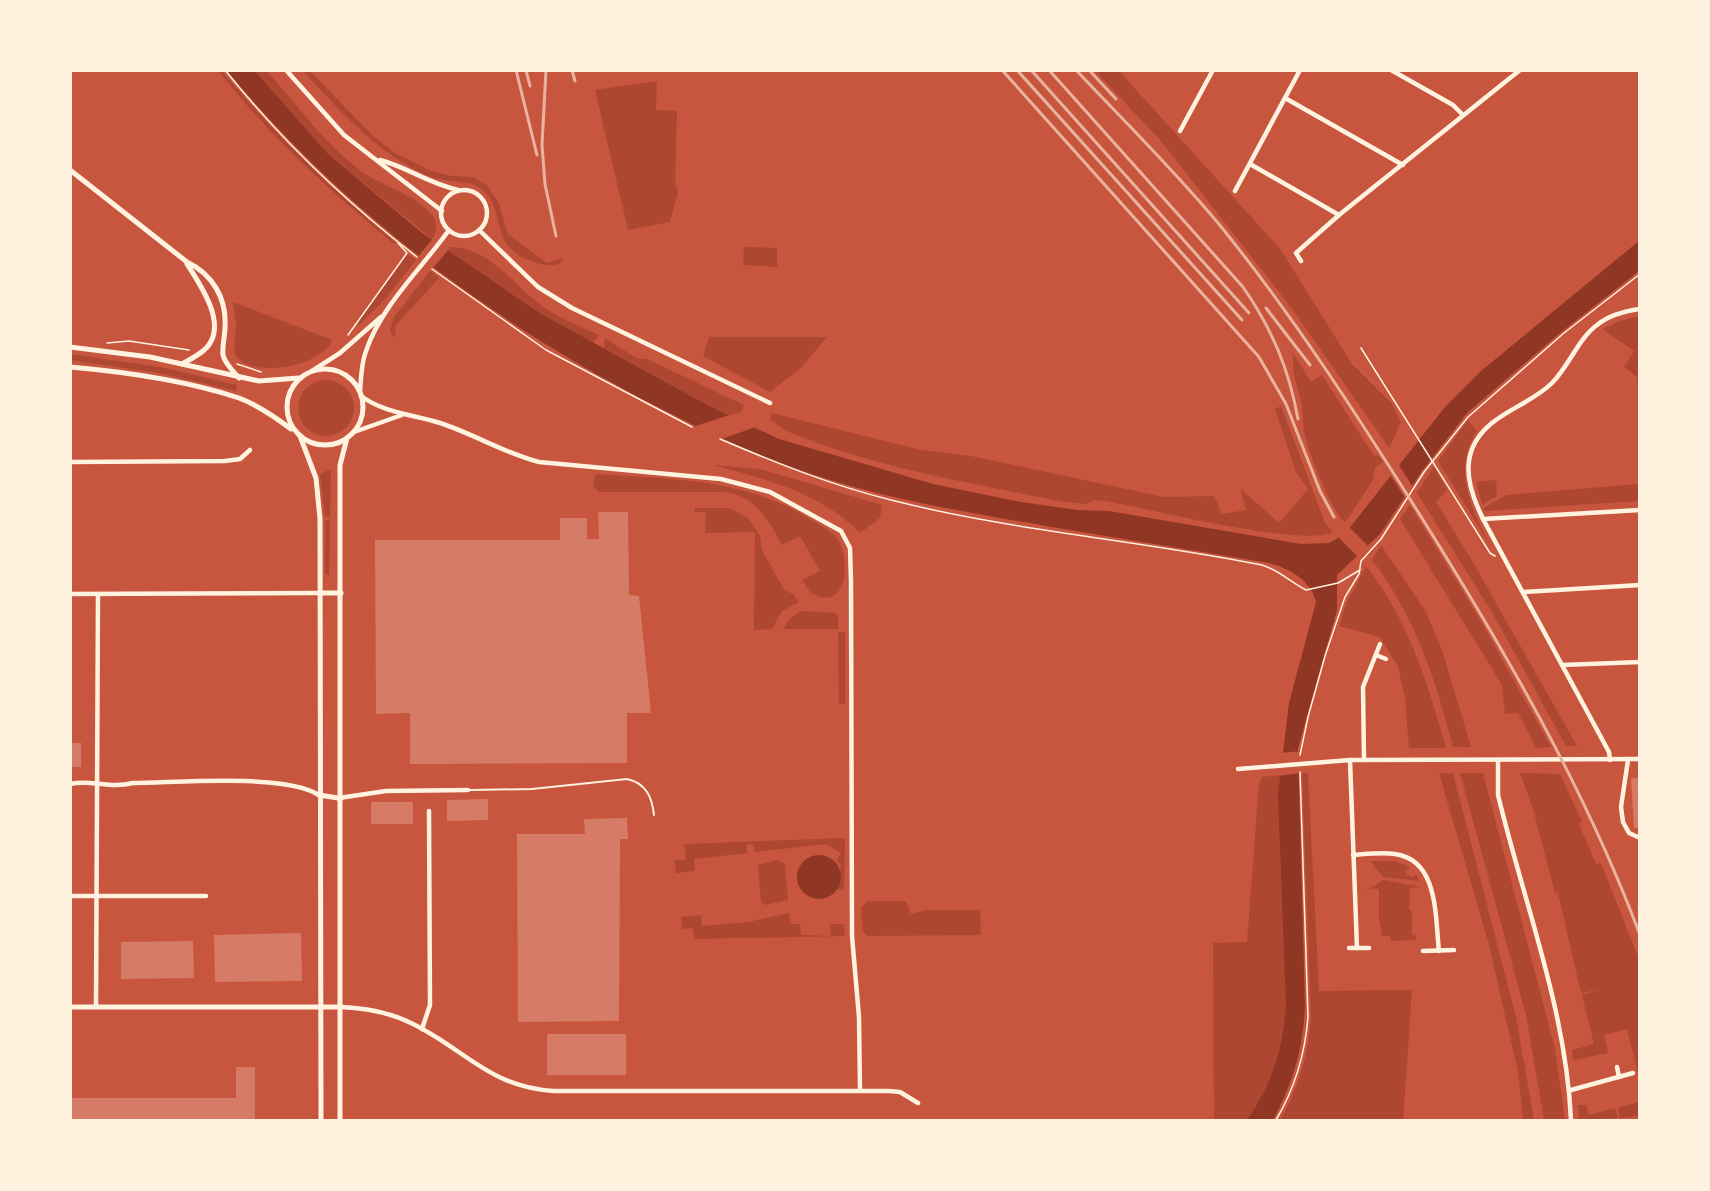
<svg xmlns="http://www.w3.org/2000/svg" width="1710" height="1191" font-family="'Noto Sans',sans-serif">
<rect width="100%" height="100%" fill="#c8553d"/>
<g fill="#ae4732">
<path d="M219,71h3c52,63 111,119 174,172l-2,1c-63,-52 -125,-108 -175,-173z"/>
<path d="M255,71h12c31,35 56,71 94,100 21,15 50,22 68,40 8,8 10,19 3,28l-104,-85z"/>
<path d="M303,71h7l64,66 21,16 36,18 21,5 21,1 14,8 12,19 9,30 39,29 16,-5 -2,5c-9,4 -18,2 -27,-1 -46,-14 -28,-51 -50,-71 -12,-12 -38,-8 -56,-15 -51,-23 -88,-65 -125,-105z"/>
<polygon points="1095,71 1119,71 1281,250 1352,364 1392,404 1401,422 1389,448 1293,310 1161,141"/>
<polygon points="657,81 656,110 677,111 675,181 678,192 670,222 628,230 595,90"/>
<path d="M451,247c42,1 64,42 97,63 16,10 34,17 51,25l-6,8 -52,-29 -94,-64z"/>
<polygon points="744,247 777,248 777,267 743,265"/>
<polygon points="408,254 416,260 386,298 359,325 356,321"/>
<polygon points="430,271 439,278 394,327 396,330 394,338 390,331 394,317"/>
<path d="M233,302l99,38c-9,27 -86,41 -98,12l2,-28z"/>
<polygon points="1639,316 1640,316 1639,401 1637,377 1624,367 1634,351 1602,329 1620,321"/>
<polygon points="709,337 827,337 802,367 770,392 703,356"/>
<polygon points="605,338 636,358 647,359 744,405 741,412 729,416 715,409 604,348"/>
<path d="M1293,353l18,29 11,-7 52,81 4,-1 5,7 -8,6 -2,12 -28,43c-14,-14 -33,-62 -39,-83 -4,-13 -2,-28 -6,-42 -4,-18 -8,-26 -7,-45z"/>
<polygon points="71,354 165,368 237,385 236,391 164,374 71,360"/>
<circle cx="326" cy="408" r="28"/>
<path d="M1281,406l44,117 8,9c-31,16 -186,-24 -228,-31l-11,-1 -7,4 -23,-2c-92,-19 -188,-34 -275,-70 -7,-3 -12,-9 -19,-12l2,-7 149,37 50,6 193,41 50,-1 8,18 24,-4 -6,-22 39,35 29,-34 -12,-17 -21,-63z"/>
<path d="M1468,420l9,11c-26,38 -5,80 15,117l-54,-87z"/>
<path d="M713,465l47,4 122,36 -2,13 -20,15c-39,-40 -94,-54 -147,-68z"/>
<polygon points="1434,466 1447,490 1436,502 1471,559 1577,746 1566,746 1493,614 1417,493"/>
<polygon points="331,469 330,517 325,517 320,474"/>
<path d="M596,474c73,5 148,4 212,44 9,5 19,10 27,18 17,18 14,81 -25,56l-8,-12 18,-9 -20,-35 -18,9c-14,-26 -26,-49 -58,-53h-125l-6,-6z"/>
<polygon points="1496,480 1497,496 1482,504 1476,482"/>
<polygon points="1639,484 1639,501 1485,511 1484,508 1506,495"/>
<polygon points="1410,505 1480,620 1551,747 1536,748 1518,713 1505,714 1502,685 1400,519"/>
<polygon points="695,508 729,508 748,518 760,536 762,550 784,590 793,594 799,602 782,611 772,629 754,630 755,532 705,533 706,512 695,512"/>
<polygon points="325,520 330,521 329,576 325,573"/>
<path d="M1381,545l45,67 16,38 29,97h-18c-17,-67 -38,-131 -81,-187z"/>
<path d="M1366,566c42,52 62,118 80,182h-37l-4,-50 -7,-31 -18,-30 -41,-11 7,-22z"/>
<polygon points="801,611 835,613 838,615 838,629 783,629 790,618"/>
<polygon points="838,632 845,632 845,704 839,703"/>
<path d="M1302,773h6l11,218 93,-1 -9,130h-123c19,-32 28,-65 31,-102z"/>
<polygon points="1439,773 1453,773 1516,1017 1534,1120 1523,1120 1518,1072 1489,945"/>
<polygon points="1460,773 1483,773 1555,1049 1565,1120 1544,1120 1526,1015"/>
<polygon points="1520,773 1560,774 1582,822 1579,824 1596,864 1601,863 1639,959 1639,1077 1627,1029 1604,1035 1608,1053 1573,1060 1572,1050 1594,1044 1582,995 1603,989 1581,993 1558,893 1555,893 1533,809"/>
<polygon points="1281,775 1286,1006 1284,1033 1273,1077 1247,1120 1214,1120 1213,943 1247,942 1259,784 1262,777"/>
<polygon points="845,838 844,890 837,889 841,865 837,861 841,853 826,844 755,852 753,844 747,844 747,853 694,859 695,871 676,873 674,860 686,860 684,844"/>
<polygon points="778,860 785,864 788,900 765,905 761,902 758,865"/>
<polygon points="1395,861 1410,867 1405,872 1411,878 1416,875 1420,881 1383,877 1370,861"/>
<polygon points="1383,880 1422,887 1410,888 1409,910 1412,911 1412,935 1415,935 1416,940 1391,941 1390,936 1382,936 1379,919 1379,889 1363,888 1371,888"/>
<polygon points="868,901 906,901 911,914 927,910 980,910 981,935 868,936 863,931 861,908"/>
<polygon points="789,913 791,924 800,924 801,935 831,936 830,924 844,924 845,936 695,939 692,928 682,929 681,917 701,915 702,926 748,922"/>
<polygon points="1639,1102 1639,1120 1637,1116 1620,1118 1618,1108"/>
<polygon points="1578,1105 1586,1105 1589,1115 1615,1108 1618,1118 1579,1120"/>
</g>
<g fill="#8f3625">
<path d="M227,71h28l73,83 93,78 120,82 174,95 64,30 154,45 88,18 56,8 32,1 192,33 28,-1 15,-8 101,-128 36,-36 158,-130v30l-79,62 -93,80 -45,58 -42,63 -43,41v35l-39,138 7,258c-2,43 -12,77 -32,114h-26c26,-39 35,-67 39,-114l-8,-212 11,-91 27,-101c-6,-23 -26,-33 -47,-39 -72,-12 -145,-24 -217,-36 -75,-13 -149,-25 -222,-47 -62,-19 -122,-47 -180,-77 -162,-84 -305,-191 -423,-332z"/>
<circle cx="819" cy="877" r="22"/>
</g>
<g fill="#c8553d">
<polygon points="434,237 450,248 432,269 417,258"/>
<polygon points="733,414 758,426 719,440 692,427"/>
<polygon points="1397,462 1414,489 1407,501 1389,473"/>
<polygon points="1348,526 1371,549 1360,559 1337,536"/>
<polygon points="1301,751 1300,773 1278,776 1280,753"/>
</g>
<g fill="#d67c66">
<polygon points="598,512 628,512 629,595 639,596 651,713 627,713 627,763 410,764 410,713 376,714 375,540 560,540 560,518 587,518 587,539 599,539"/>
<rect x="70" y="743" width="11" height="24"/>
<polygon points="1631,778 1640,778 1640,828 1634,828"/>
<polygon points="488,799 488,820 447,821 447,800"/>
<rect x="371" y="802" width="42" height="22"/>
<polygon points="627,818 628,839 620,839 619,1021 518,1022 517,834 585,834 584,819"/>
<polygon points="301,933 302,981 215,982 214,935"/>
<polygon points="193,941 194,978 121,979 121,942"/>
<rect x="547" y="1034" width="79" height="41"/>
<polygon points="236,1067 255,1067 255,1120 70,1120 70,1098 236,1098"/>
</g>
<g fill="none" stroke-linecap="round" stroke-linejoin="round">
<g stroke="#fff3e0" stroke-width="1.5">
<path d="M225,70c56,70 122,133 192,187"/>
<polyline points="432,269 546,350 692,427"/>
<polyline points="348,335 407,253 398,243"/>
<polyline points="107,343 129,341 189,350"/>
<polyline points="1361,348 1490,553 1495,556"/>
<polyline points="237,364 261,372"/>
<path d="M720,439c56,24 111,46 171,61 121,31 248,40 371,65 17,5 28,17 44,25l32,-7 22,-13"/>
<polyline points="1300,755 1308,717 1325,656 1345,597 1359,574 1361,561 1381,539 1424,472 1468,417 1564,333 1640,274"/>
<path d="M1276,1120c19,-32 29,-65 32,-103l-8,-245"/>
</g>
<path stroke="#fff3e0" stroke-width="2" d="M470,790l62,-1 95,-10c19,4 25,18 27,36"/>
<g stroke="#fff3e0" stroke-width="4.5">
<polyline points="286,70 344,135 442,211"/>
<polyline points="1391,70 1453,105 1463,115"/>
<polyline points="1285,98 1403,165"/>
<polyline points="1180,131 1213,70"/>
<path d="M380,160c27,7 50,24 78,30"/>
<polyline points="1250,164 1339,215"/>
<circle cx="464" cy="213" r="23"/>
<polyline points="1235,191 1300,70"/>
<polyline points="479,230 538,287 572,308 770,403"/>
<polyline points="1301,261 1296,253 1339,215 1520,70"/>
<polyline points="312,371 340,353 381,317"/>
<path d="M360,392c1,-13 1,-28 6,-41 15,-45 56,-83 83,-121"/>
<path d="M361,396c25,18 51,18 79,27 34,11 64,30 99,39l182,17 49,13 71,39 9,17 1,33 1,355 7,81 1,73"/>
<polyline points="354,432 402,415"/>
<polyline points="70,462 225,461 240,459 250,450"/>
<polyline points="1483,519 1640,510"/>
<polyline points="1523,592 1640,585"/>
<polyline points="70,594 319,593"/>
<polyline points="1376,655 1386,659"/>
<polyline points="1562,665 1640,662"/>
<polyline points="1350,760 1357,948"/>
<polyline points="1364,760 1363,687 1380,644"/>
<path d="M1498,760v35c26,108 68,214 73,325"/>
<path d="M1610,760l-1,-8 -126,-233c-10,-21 -20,-46 -11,-70 14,-35 56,-42 80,-66 17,-17 26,-44 45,-58 12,-10 28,-14 43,-16"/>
<polyline points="1628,760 1621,807 1623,822 1629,833 1640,838"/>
<polyline points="1238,769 1350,760 1640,759"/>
<path d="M70,784c21,-5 39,5 63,-1 43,0 152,-10 186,12"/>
<polyline points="339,798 386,791 468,790"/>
<path d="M1353,855c14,-1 29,-3 42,-1 44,6 40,63 44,97"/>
<polyline points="70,896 206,896"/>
<polyline points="1349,948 1369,948"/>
<polyline points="1423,951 1454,950"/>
<polyline points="96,1007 98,594"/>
<path d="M340,1007c24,1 49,5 71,16 54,26 78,64 143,68h335l11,1 18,11"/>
<polyline points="422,1029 430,1005 429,811"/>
<polyline points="1617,1067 1619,1077"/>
<polyline points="1571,1090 1633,1073"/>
</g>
<g stroke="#fff3e0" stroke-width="5">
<path d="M70,170l117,92c25,12 40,36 38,65 0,9 -3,19 -2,28 2,9 11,17 16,23"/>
<polyline points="70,347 150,357 259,381 299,378"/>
<path d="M182,364c7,-4 15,-8 21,-13 28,-23 -2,-65 -16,-87"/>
<path d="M70,367c57,5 115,13 169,31 19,7 36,19 52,31"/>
<circle cx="325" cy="407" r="38"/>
<polyline points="300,436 316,478 320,519 321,1120"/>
<polyline points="319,593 341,593"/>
<polyline points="319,795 338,798"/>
<polyline points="70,1007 340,1007"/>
<polyline points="340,1120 340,465 347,438"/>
</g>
<g stroke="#e9b49f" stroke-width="3">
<polyline points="516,70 537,155"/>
<polyline points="526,70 530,86"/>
<polyline points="546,70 542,145 545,184 556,236"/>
<polyline points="572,70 575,81"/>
<polyline points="1002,70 1259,357 1286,404 1320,491 1334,517"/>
<polyline points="1017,70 1242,320"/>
<polyline points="1031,70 1249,313"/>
<path d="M1049,70l194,217c29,42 46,82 55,132"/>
<path d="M1076,70c48,51 98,100 142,153 75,92 139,192 202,292 84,134 164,271 220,420"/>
<polyline points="1089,70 1116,99"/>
<polyline points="1266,308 1310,365"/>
</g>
</g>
<rect width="1710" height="1191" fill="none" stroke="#fff3e0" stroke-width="144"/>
</svg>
